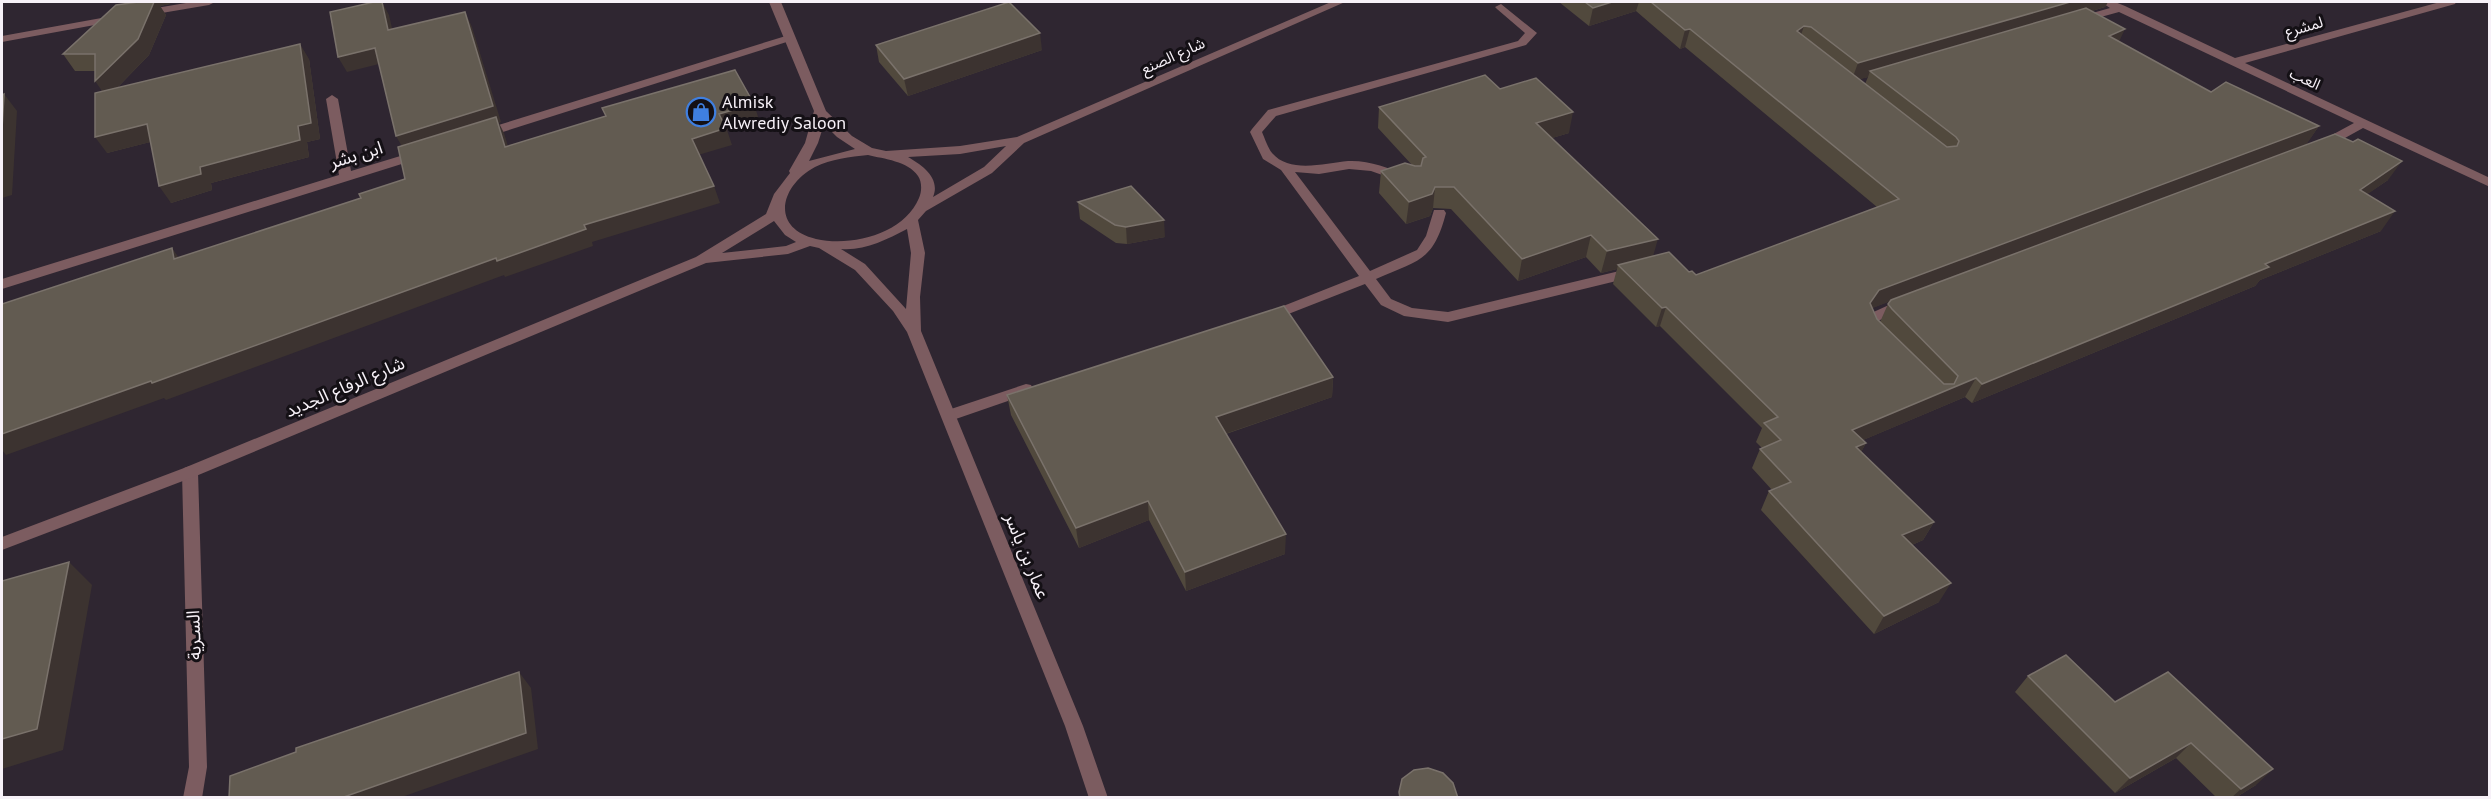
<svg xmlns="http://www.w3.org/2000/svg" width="2491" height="799" font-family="'PT Sans','Noto Sans Arabic',sans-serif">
<rect width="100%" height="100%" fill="#2f2631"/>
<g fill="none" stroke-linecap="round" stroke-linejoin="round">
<g fill="#7c5c60" fill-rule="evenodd">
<path d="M1501,4l36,29 -11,12 -250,71 -14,16c3,7 6,16 10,21 18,21 53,10 76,8 21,-1 40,7 59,14l1,3 -1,3 -5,1 -31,-11 -22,-2 -30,5 -24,-2 75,99 47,-21 9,-14 8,-26h10l2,3c-13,49 -27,47 -70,66l15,20 21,9 36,4 184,-44 5,2 2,3 -2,3 -189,46 -44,-6 -23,-11 -16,-21 -92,36h-10l-2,-3 2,-3 96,-38 -78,-106 -18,-11 -13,-27 2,-3 16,-19 250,-69 7,-8 -28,-24 -2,-2z"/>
<polygon points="1026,384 1031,385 1033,389 1031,393 950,421 945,419 942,415 945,411"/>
</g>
<g fill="#7c5c60" fill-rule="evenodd">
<polygon points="192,2 215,2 209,5 144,16 138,13 144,10"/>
<polygon points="2101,2 2115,2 2125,6 2235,58 2440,2 2456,2 2455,4 2245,63 2490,178 2490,187 2363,128 2327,148 2319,148 2317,145 2319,142 2354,123 2119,12 2079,23 2075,22 2075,18 2110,8"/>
<polygon points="118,15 124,18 122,20 2,42 2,36"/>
<polygon points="789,35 795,38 793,40 487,137 483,138 477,134 479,131"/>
<polygon points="332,95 338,99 351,171 420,150 426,154 424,157 2,289 2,279 339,175 326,99"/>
<polygon points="1902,299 1907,301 1909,304 1907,307 1878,321 1881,331 1879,335 1869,335 1863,323 1867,315"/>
<polygon points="190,466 196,468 198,472 207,767 202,798 183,798 189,767 182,472 184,468"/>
</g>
<path fill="#7c5c60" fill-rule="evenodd" d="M769,2h12l45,109 26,25 20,12 14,3 74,-5 57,-9 314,-135h14l-321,141 -32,30 -66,38 -8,9 7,33 -5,44 1,34 162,395 25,72h-19l-24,-72 -158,-394 -14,-21 -38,-41 -36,-22 -9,-2 -22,8 -82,9 -510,213 -194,74v-13l182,-69 512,-211 70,-43 8,-20 16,-21 -1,-2 16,-28 9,-32zM824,124l13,13 18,12 -46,12 9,-18zM1006,146l-22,21 -51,30c8,-19 -11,-32 -25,-40l52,-3zM868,155c16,4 40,6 50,21 4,6 4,15 1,22 -15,36 -67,49 -103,41 -46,-11 -36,-53 -1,-72 16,-8 35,-10 53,-12zM774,221l11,14 11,7 -10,4 -64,7zM907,229l4,24 -5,56 -41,-45 -24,-15c23,2 45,-9 66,-20z"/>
</g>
<g fill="#51493d" fill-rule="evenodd">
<path d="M1559,2h549l-3,5 -13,4 27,31 92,50 108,34 -13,18 82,36 -21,14 14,37 -121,49 -5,6 -283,117 -7,-6 -102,43 3,3 -5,9 73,70 -11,18 -11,5 27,57 -65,32 -113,-124 8,-19 3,-1 -20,-22 8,-19 2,-1 -6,-6 6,-14 -102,-102 -4,1 -43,-43 4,-15 -16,4 -15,-16 -68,24 -67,-72 -18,-1 -3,8 -24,8 -27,-31 2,-22 31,-6 -34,-37 1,-21 121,-18 69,44 -17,5 101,118 43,19 181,-68 -192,-160 -5,2 -44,-38 -47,15zM1868,77l-3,7 -6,-5zM1890,301l-2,3 -8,18 -3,-3 -5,-11z"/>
<polygon points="170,4 160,6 166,15 149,55 117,88 309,59 320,139 307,142 309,157 211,183 212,190 171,203 150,142 107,153 102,91 95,71 75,71 63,54 116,5"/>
<polygon points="876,45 1042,50 908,96 879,62"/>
<polygon points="1078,202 1165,237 1127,244 1116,243 1080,219"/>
<polygon points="1333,377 1332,397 1226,434 1285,554 1186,591 1149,520 1079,548 1011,415 1007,395"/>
<polygon points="2168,672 2256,785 2235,798 2217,798 2176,758 2115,793 2015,692 2028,676 2115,702"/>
</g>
<g fill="#3c3330">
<polygon points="136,2 171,2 170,4 160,6 166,15 149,55 107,98 95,81"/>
<polygon points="382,2 389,15 396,46 388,30"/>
<polygon points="1612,2 1639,2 1636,11 1589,26 1593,8"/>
<polygon points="2070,2 2108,2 2105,7 1875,75 1870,71 1868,77 1851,82 1858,63"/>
<polygon points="465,12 472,27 501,122 499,123 504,133 513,163 405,152 396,136"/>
<polygon points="1804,26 1798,44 1797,31"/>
<polygon points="1690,29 1685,47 1680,49 1685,30"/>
<polygon points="2125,29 2116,48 2109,36"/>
<polygon points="1040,33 1042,50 908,96 904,79"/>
<polygon points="300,44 309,59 320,139 307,142 309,157 211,183 212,190 171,203 159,186 200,167 298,126"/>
<polygon points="375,48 383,63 347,72 338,57"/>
<polygon points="4,94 17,111 12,195 2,198 2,129"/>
<polygon points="754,104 759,120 727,130 732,145 698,155 692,139 719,114"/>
<polygon points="1573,112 1569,133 1532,144 1536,123"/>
<polygon points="147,124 158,140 107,153 95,137"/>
<polygon points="2319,126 2306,145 1870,309 1870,303 1879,290"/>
<polygon points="2402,161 2388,180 2346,209 2360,190"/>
<polygon points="714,186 720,203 592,242 593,246 505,277 504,275 166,400 164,398 6,455 2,450 2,434 584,225"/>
<polygon points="1435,187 1433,208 1430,216 1406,224 1409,202"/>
<polygon points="2395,211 2381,231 2260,280 2255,286 1972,403 1982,384 2265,264"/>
<polygon points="1164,220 1165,237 1127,244 1126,227"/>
<polygon points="1591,235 1586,257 1518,281 1522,259"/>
<polygon points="1658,239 1652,260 1618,265 1617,269 1601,273 1607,251"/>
<polygon points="172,248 184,265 174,259"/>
<polygon points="1666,307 1660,326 1656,327 1662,308"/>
<polygon points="1333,377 1332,397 1216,437 1216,417"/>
<polygon points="1976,378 1965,397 1842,449 1852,430"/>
<polygon points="1866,443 1856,462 1856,447"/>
<polygon points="1148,501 1149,520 1079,548 1076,528"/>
<polygon points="1934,522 1923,540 1892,554 1902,535"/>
<polygon points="1286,534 1285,554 1186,591 1185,572"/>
<polygon points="69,562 92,585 63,750 2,769 2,739"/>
<polygon points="1951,583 1939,602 1874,634 1884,616"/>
<polygon points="519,672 531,688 538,749 399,798 341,798"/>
<polygon points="2191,743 2176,758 2115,793 2130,778"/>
<polygon points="2273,769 2256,785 2235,798 2231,798 2241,789"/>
</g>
<g fill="#625b51" stroke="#7a726b" stroke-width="1.5">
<polygon points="138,2 154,2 138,39 95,81 95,54 63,54 116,5"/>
<polygon points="374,2 382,2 388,30 465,12 493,106 396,136 375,48 338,57 330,12"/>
<polygon points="1009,2 1040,33 904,79 876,45"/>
<polygon points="1585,2 1612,2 1593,8"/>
<polygon points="1651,2 2070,2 1858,63 1811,27 1804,26 1797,31 1947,147 1957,146 1959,141 1956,137 1870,71 2086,8 2125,29 2109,36 2211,92 2226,82 2319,126 1879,290 1870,303 1877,319 1944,384 1954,384 1958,376 1892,309 1888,304 1891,300 2335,134 2353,142 2358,139 2402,161 2360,190 2395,211 2265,264 2269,267 1982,384 1976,378 1852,430 1866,443 1856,447 1934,522 1902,535 1951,583 1884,616 1769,491 1791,482 1760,449 1781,440 1764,423 1778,417 1666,307 1662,308 1618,265 1669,252 1689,272 1692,271 1696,275 1899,199 1690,29 1685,30"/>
<polygon points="300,44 311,123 298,126 300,140 200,167 201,174 159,186 147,124 95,137 95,93"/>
<polygon points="735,70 754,104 719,114 726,128 692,139 714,186 584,225 586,229 497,261 496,258 152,383 151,381 2,434 2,304 172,248 174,259 361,198 359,194 405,179 398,147 496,117 505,147 606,116 602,108"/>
<polygon points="1485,75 1500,89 1536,78 1573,112 1536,123 1658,239 1607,251 1591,235 1522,259 1454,187 1435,187 1432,194 1409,202 1381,171 1405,163 1415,166 1421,166 1423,158 1426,157 1379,107"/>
<polygon points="4,94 2,129 2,95"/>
<polygon points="1131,186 1164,220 1126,227 1115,225 1078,202"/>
<polygon points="1284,306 1333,377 1216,417 1286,534 1185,572 1148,501 1076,528 1007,395"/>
<polygon points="69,562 37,729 2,739 2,581"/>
<polygon points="2066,655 2115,702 2168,672 2273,769 2241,789 2191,743 2130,778 2028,676"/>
<polygon points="519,672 526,733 341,798 229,798 230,776 296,752 296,748"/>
<polygon points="1428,768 1443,773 1453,783 1458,798 1400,798 1399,792 1402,779 1414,770"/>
</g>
<defs>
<g id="shop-ring" transform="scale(1.5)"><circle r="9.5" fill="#141015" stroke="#3f7fe0" stroke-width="1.5"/><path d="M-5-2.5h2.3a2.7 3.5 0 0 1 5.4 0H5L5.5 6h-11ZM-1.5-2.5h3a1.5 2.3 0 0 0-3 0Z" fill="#3f7fe0"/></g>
</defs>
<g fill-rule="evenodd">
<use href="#shop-ring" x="701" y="112"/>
</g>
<g text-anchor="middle" stroke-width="6" stroke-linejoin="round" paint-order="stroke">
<g font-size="15" fill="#f7f1f8" stroke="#141015">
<text transform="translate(2304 27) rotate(-16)" y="5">لمشرع</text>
<text transform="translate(1173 56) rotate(-24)" y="5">شارع الصنع</text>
<text transform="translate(2305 79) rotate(25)" y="5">العب</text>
</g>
<g font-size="18" fill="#f7f1f8" stroke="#141015" text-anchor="start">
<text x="722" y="108">Almisk<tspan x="722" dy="21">Alwrediy Saloon</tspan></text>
</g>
<g font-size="18" fill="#f7f1f8" stroke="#141015">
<text transform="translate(356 155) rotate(-17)" y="6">ابن بشر</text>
<text transform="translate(345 387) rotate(-23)" y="6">شارع الرفاع الجديد</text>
<text transform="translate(1027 556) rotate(68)" y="6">عمار بن ياسر</text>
<text transform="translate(194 635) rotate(-92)" y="6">السـرية</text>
</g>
</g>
<rect width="2491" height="799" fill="none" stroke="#f7f1f8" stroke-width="6"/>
</svg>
